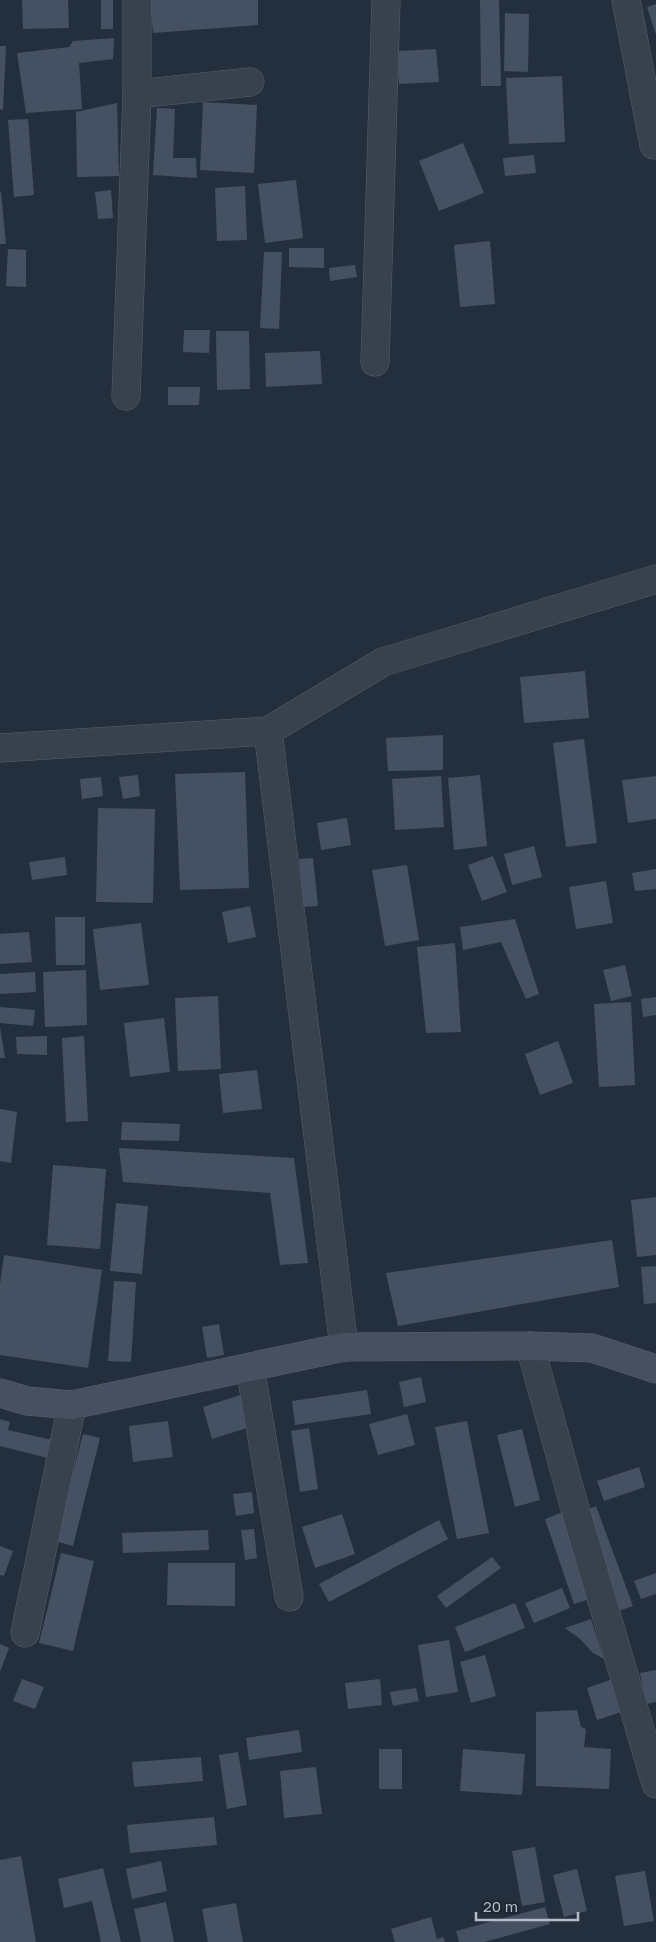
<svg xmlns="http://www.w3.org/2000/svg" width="656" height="1942" font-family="'Golos Text',sans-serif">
<rect width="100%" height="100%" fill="#242f3e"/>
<g fill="#455162">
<polygon points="22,0 68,0 69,28 23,29"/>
<rect x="101" y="0" width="12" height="29"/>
<polygon points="150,0 258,0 258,25 153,33"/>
<polygon points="480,0 499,0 501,86 481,86"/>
<polygon points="656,4 656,35 647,7"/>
<polygon points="505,13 529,14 528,72 504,71"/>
<polygon points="114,38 113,59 79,63 82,109 26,113 17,53 69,47 73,41"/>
<polygon points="0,46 6,46 3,110 0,109"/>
<polygon points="436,49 439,82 399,84 397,51"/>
<polygon points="562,76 565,142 509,144 506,78"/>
<polygon points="203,102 257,105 254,173 200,170"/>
<polygon points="117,103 119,176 77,177 76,112"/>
<polygon points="157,108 175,109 173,158 196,158 197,178 153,175"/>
<polygon points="28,119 34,195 14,197 8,120"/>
<polygon points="463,143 484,193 439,211 419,161"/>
<polygon points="534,155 536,173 505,176 503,158"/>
<polygon points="296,180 303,238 265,243 258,184"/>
<polygon points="245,186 247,240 217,241 215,188"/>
<polygon points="111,190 113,218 98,219 95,192"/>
<polygon points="0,192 1,192 6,244 0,244"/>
<polygon points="490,241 495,304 460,307 454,245"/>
<polygon points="289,248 324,248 324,268 289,267"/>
<polygon points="8,249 26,250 26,287 6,286"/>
<polygon points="264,252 282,252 279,329 260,328"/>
<polygon points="355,265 357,277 330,281 329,268"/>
<polygon points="184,330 210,330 209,353 183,352"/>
<polygon points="216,331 249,331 250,389 217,390"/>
<polygon points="320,351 322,384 266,387 265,353"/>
<polygon points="168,387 200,387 199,405 168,405"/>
<polygon points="585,671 589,718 524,723 520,677"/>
<polygon points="443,735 443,770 388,771 386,738"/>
<polygon points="584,739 597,843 566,847 553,743"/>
<polygon points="245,772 249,888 180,890 175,774"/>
<polygon points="138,775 140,796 123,799 119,777"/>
<polygon points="480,775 487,846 454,850 448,778"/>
<polygon points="441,776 444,827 395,830 392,779"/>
<polygon points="656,776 656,819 628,823 622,780"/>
<polygon points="101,777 103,796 82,799 80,779"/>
<polygon points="98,808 155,809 153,903 96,902"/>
<polygon points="347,818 351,845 321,850 317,823"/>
<polygon points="534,846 542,877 512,885 504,854"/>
<polygon points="493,856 507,892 482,901 468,865"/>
<polygon points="65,857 67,875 32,880 29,862"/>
<polygon points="313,858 318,906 303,907 299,859"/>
<polygon points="407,865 419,940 385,946 372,870"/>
<polygon points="656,869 656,889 635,891 632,873"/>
<polygon points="606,881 613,923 576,929 569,887"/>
<polygon points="250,906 256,937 228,943 222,912"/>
<polygon points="55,917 85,917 85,965 56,965"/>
<polygon points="515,919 539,994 526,999 501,942 463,950 460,927"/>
<polygon points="141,923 149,985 100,990 93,929"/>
<polygon points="29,932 32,962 0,964 0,934"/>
<polygon points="455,943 461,1032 426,1033 417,947"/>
<polygon points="625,965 632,996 611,1001 603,970"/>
<polygon points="86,970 87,1025 45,1027 43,972"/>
<polygon points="35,972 36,992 0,994 0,974"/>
<polygon points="218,996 221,1069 178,1071 175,998"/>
<polygon points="656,997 656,1015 643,1017 641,999"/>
<polygon points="631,1002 635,1085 599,1087 594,1004"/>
<polygon points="0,1007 35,1010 33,1026 0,1023"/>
<polygon points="164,1018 170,1072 130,1077 124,1023"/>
<polygon points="0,1027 5,1058 0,1058"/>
<polygon points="47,1036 47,1055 17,1054 16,1037"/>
<polygon points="84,1036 88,1121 66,1122 62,1038"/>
<polygon points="558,1041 573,1083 540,1095 525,1054"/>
<polygon points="257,1070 262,1109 223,1113 219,1074"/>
<polygon points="0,1109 17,1112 11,1163 0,1161"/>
<polygon points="122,1122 180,1124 179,1141 121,1140"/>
<polygon points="119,1148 294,1158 308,1263 280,1265 270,1193 123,1182"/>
<polygon points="53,1165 106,1169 100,1249 47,1245"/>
<polygon points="656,1197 656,1255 637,1257 631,1200"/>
<polygon points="116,1203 148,1206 142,1274 110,1271"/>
<polygon points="612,1240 619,1287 398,1326 386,1273"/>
<polygon points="4,1255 102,1270 88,1368 0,1355 0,1284"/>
<polygon points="656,1266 656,1303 644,1304 641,1267"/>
<polygon points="114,1281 136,1282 131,1362 108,1361"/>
<polygon points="219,1324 224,1355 207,1358 202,1327"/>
<polygon points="421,1377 426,1402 404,1407 399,1382"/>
<polygon points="367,1390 371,1414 295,1425 292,1401"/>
<polygon points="240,1395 250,1427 212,1439 203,1407"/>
<polygon points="407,1414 415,1445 378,1455 369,1424"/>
<polygon points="0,1419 10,1422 8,1430 52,1440 48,1458 0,1446"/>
<polygon points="168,1421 173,1457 133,1462 129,1426"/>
<polygon points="467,1421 489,1533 457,1539 435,1427"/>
<polygon points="309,1428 318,1489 300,1492 291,1431"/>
<polygon points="522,1429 540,1500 515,1507 497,1435"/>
<polygon points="83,1434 100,1438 73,1546 55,1541"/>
<polygon points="639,1467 645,1487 604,1501 597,1481"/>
<polygon points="252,1492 254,1513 236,1516 233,1494"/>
<polygon points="596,1506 633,1606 615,1612 579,1513"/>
<polygon points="563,1512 593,1598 574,1604 545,1519"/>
<polygon points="342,1514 355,1554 315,1568 302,1527"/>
<polygon points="439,1520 448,1539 329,1602 319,1584"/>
<polygon points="254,1529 257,1558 245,1560 241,1530"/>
<polygon points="208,1530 209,1550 123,1553 122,1533"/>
<polygon points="0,1546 13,1551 4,1576 0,1575"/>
<polygon points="61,1553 94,1561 73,1651 39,1643"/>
<polygon points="492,1557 501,1568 446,1608 437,1596"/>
<polygon points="168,1563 235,1563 235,1606 167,1605"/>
<polygon points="656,1573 656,1594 641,1599 634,1581"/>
<polygon points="562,1588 570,1608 534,1623 525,1603"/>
<polygon points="515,1603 525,1628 465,1652 455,1627"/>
<polygon points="591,1619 604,1659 593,1653 579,1638 565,1628"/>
<polygon points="449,1640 458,1692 426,1697 418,1645"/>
<polygon points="0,1644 9,1648 0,1672"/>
<polygon points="485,1655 496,1696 471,1703 460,1662"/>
<polygon points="656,1670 656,1702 646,1704 640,1673"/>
<polygon points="616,1678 627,1710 597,1720 587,1688"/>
<polygon points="22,1679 44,1687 35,1709 13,1701"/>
<polygon points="380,1679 382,1705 348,1709 345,1683"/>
<polygon points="416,1688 419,1701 393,1706 390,1692"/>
<polygon points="577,1710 581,1727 586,1729 584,1747 611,1749 609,1789 536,1786 536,1712"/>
<polygon points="299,1730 302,1752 249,1760 246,1738"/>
<rect x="379" y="1749" width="23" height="40"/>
<polygon points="463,1749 525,1754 522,1795 460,1791"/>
<polygon points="238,1752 247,1805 227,1809 219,1755"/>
<polygon points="201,1757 203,1781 134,1787 132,1762"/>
<polygon points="316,1767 322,1814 284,1818 280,1771"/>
<polygon points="214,1817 217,1845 130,1853 127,1825"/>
<polygon points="535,1847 545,1902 522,1906 512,1851"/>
<polygon points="21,1856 36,1942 0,1942 0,1860"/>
<polygon points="161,1861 167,1891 132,1899 126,1869"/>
<polygon points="103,1868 121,1942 101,1942 92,1901 64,1908 58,1879"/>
<polygon points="577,1869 587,1911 564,1917 553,1875"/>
<polygon points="645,1871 654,1921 624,1926 615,1876"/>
<polygon points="166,1902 174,1942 141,1942 134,1909"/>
<polygon points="236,1903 243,1942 208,1942 202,1909"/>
<polygon points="545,1907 550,1924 484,1942 459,1942 456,1931"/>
<polygon points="431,1917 437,1939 443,1937 445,1942 395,1942 391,1929"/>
</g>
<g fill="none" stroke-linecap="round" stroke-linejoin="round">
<g stroke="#565f6c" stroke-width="29">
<g id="street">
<polyline points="626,0 654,145"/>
<polyline points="137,94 250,82"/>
<polyline points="375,362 386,0"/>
<polyline points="126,396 137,94 137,0"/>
<polyline points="268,731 344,1347"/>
<polyline points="0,748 268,731 383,662 656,579"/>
<polyline points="530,1346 574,1505 656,1784"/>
<polyline points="250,1367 289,1597"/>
<polyline points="25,1633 72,1405"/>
</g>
</g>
<g stroke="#565f6c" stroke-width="29">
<polyline id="secondary" points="0,1393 27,1401 72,1405 344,1347 530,1346 592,1348 656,1369"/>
</g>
<use href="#street" stroke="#38414e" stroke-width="28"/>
<use href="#secondary" stroke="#465061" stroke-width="28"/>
</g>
<path d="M476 1912v8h102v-8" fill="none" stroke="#b4bcc9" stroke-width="2.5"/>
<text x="483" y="1912" font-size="15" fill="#b4bcc9" stroke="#1d2633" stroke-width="4" paint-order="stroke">20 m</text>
</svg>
